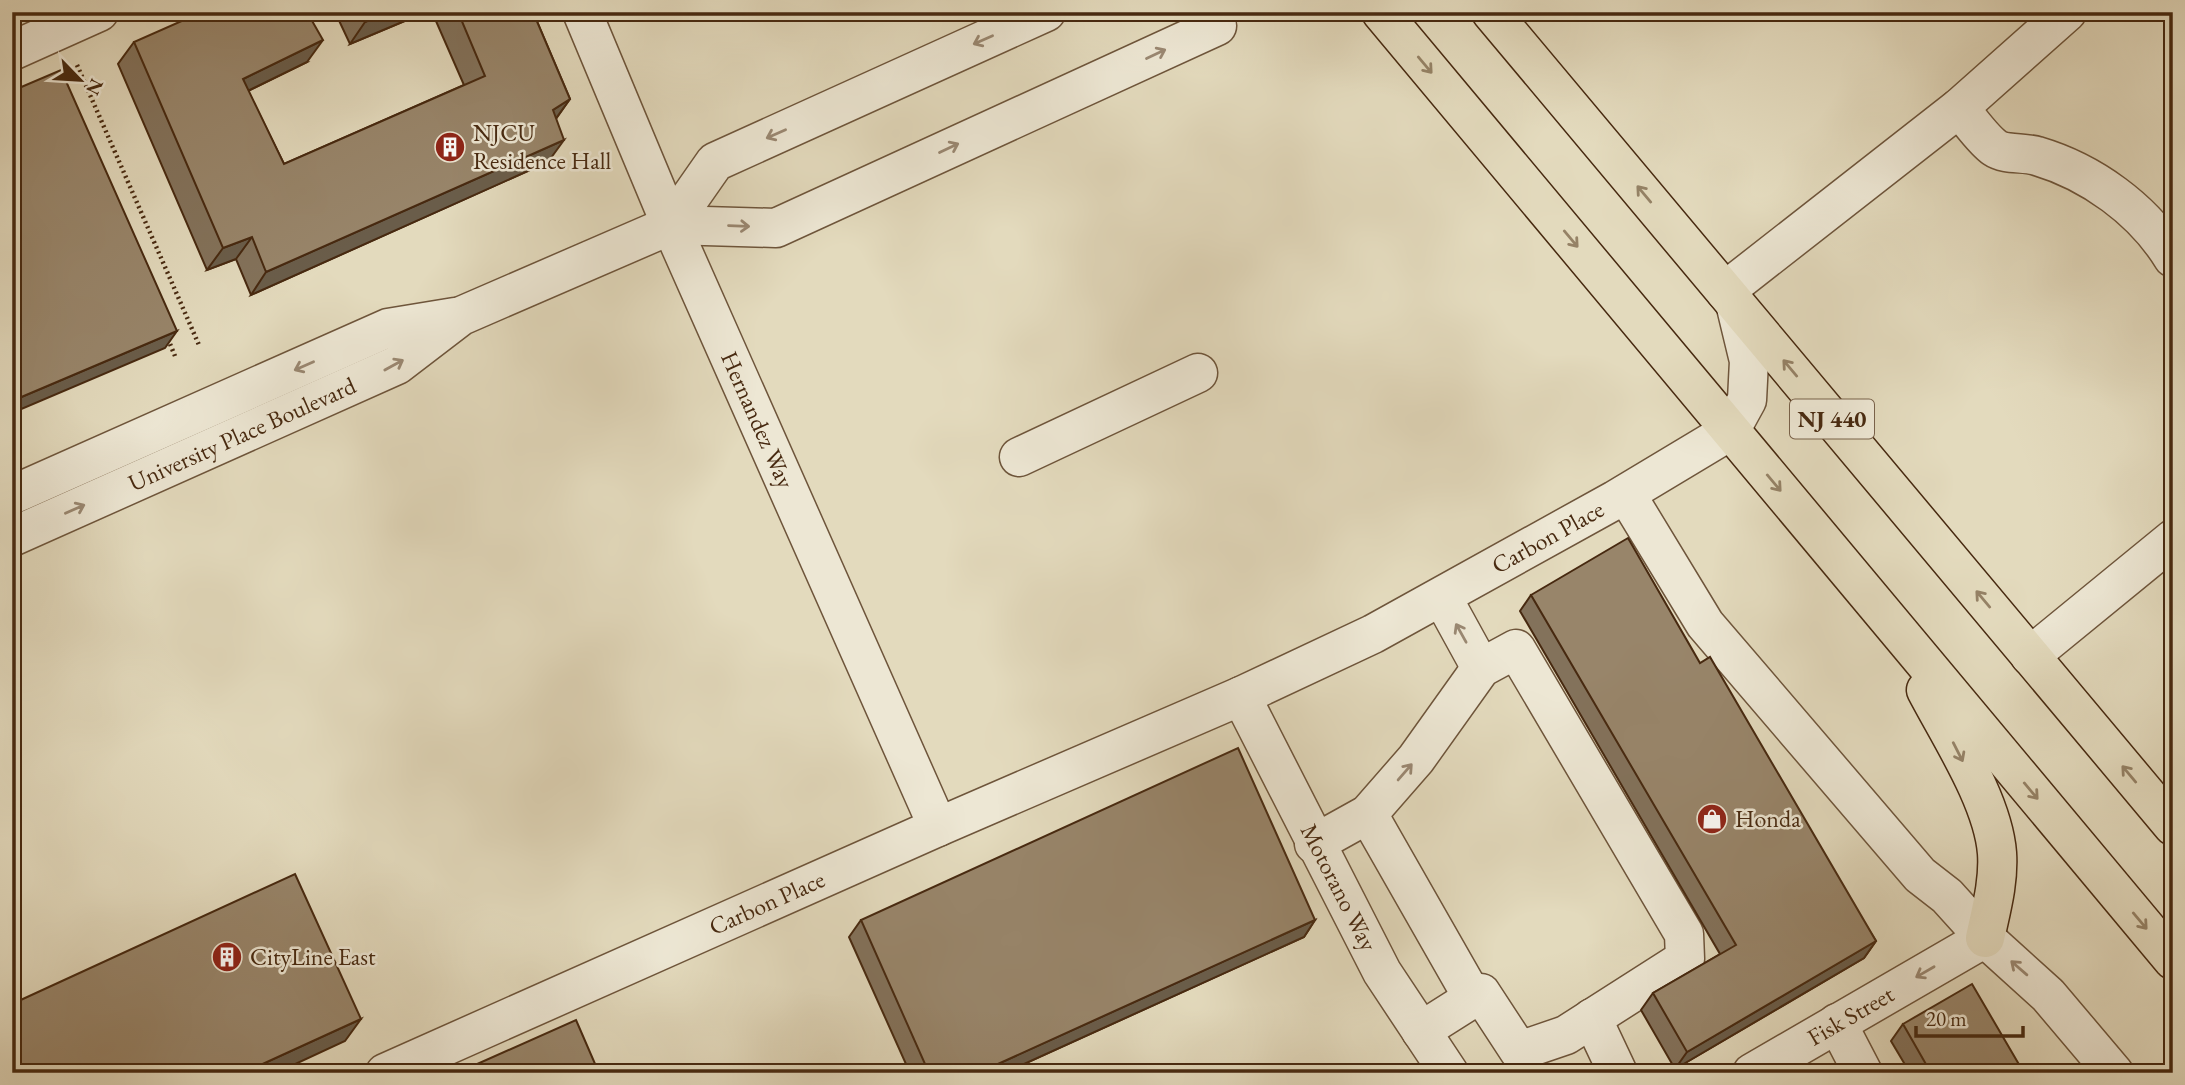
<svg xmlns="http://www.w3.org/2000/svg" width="2185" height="1085" font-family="'EB Garamond',serif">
<rect width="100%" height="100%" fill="#e3dabd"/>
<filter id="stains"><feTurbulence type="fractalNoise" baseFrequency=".00286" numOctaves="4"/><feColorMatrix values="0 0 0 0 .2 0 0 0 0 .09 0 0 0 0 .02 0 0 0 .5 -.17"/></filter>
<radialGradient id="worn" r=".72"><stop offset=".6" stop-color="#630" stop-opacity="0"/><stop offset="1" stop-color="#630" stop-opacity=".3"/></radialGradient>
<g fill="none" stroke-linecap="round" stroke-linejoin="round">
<g stroke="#6e553b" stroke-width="41">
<g id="minor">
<path id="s1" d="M582,12l89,213 267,602"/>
<polyline points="12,51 99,12"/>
<path d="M1959,108c10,11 24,32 36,40 10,7 30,4 42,8 54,16 106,53 136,102"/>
<polyline points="671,225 715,162 1046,12"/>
<polyline points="1725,291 1959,108 2067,12"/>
<polyline points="1019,457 1198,373"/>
<polyline points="1626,494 1705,624 1920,875 1947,896 1985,938 2048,995 2114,1073"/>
<polyline points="12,495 388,328 455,317"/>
<path id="s2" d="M12,537l385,-172 64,-49 210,-91 105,3 441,-202 -10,-14"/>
<polyline points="1442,597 1481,668"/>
<polyline points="2030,656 2173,539"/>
<path id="s3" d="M1241,696l141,276 67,101"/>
<polyline points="1368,814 1473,998"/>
<polyline points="1314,844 1368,814 1416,759 1481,668 1516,649 1684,934 1685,959 1566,1035 1519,1051 1481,993 1421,1031"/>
<polyline points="1592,1018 1618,1073"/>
<polyline points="1837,1023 1863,1073"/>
<path id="s4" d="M385,1073l553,-246 303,-131 132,-62 242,-134 115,-69 17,-31 2,-39 -14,-58"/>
<path id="s5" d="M1752,1073l233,-135"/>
</g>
</g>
<g stroke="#472910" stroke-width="41">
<g id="highway">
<polyline points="1381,12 2173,960"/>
<polyline points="1491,12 2173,826"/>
<path d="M1926,690c24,46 67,111 71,163 2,29 -6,57 -12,85"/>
</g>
</g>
<g stroke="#472910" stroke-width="4.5" stroke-dasharray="2 3.5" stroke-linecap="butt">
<polyline points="77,65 199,345"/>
<polyline points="168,339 175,356"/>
</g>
<use href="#minor" stroke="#ede7d4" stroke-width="38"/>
<use href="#highway" stroke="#e3dabd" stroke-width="38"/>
</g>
<g fill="#83725b" stroke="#472910" stroke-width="2">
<polygon points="335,12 426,12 350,44"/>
<polygon points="432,12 533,12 570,99 556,119 548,162 251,295 236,259 207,270 118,64 134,42 307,62 248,91 284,164 464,85"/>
<polygon points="1531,595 1700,663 1876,941 1864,958 1675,1069 1641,1010 1653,993 1720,954 1520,611"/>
<polygon points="861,920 1315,920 1304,937 1004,1073 910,1073 849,937"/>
<polygon points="1903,1024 2024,1073 1910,1073 1891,1041"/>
</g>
<g fill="#6a5d4a" stroke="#472910" stroke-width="2">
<polygon points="389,12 426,12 350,44 365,22"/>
<polygon points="323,40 307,62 227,101 243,79"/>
<polygon points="570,99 554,121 553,110"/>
<polygon points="564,140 548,162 251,295 266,272"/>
<polygon points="252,237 236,259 207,270 223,248"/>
<polygon points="177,331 165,348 12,413 12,401"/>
<polygon points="1315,920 1304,937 1004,1073 978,1073"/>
<polygon points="1876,941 1864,958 1675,1069 1687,1052"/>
<polygon points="361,1019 345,1041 276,1073 243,1073"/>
</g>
<g fill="#98856a" stroke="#472910" stroke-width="2">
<polygon points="202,12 307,12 323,40 243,79 284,164 485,76 458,12 533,12 570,99 553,110 564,140 266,272 252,237 223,248 134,42"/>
<polygon points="361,12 389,12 365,22"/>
<polygon points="61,70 177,331 12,401 12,91"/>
<polygon points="1628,538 1700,663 1710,657 1876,941 1687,1052 1653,993 1736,945 1531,595"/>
<polygon points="1238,748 1315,920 978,1073 929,1073 861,920"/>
<polygon points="295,874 361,1019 243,1073 12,1073 12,1004"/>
<polygon points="1972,984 2024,1073 1931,1073 1903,1024"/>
<polygon points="576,1020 599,1073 457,1073"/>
</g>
<defs><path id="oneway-shaft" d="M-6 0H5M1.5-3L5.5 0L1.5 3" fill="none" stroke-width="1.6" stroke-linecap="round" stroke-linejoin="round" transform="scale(1.75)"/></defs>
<g stroke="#9a8872">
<use href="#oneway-shaft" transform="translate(983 40) rotate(156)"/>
<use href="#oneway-shaft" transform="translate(1156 54) rotate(-25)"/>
<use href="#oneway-shaft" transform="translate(776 134) rotate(156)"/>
<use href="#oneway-shaft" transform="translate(949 148) rotate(-25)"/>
<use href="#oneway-shaft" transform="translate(739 226) rotate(2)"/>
<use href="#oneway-shaft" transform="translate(394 365) rotate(-29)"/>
<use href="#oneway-shaft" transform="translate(304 366) rotate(156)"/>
<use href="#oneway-shaft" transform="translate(75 509) rotate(-24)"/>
<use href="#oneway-shaft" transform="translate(1461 633) rotate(-119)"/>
<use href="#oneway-shaft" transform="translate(1405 772) rotate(-49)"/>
<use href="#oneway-shaft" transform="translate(2019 968) rotate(-139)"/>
<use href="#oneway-shaft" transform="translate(1925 972) rotate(150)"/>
</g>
<g stroke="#958266">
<use href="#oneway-shaft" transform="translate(1425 65) rotate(50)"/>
<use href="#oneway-shaft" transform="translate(1644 194) rotate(-130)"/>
<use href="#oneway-shaft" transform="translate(1571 239) rotate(50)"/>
<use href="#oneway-shaft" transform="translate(1790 368) rotate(-130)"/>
<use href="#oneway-shaft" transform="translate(1774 483) rotate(50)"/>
<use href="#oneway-shaft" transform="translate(1983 599) rotate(-130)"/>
<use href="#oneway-shaft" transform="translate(1958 752) rotate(63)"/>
<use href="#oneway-shaft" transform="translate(2129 774) rotate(-130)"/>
<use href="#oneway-shaft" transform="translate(2031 791) rotate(50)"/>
<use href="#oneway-shaft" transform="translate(2140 921) rotate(50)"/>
</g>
<defs>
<g id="building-disc" transform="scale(1.575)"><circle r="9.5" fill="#8f2418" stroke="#ede7d4"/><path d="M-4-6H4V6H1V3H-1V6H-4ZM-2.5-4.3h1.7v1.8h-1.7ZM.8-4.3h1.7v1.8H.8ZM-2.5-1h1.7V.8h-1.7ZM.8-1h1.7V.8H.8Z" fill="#fff"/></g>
<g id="shop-disc" transform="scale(1.575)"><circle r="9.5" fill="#8f2418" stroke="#ede7d4"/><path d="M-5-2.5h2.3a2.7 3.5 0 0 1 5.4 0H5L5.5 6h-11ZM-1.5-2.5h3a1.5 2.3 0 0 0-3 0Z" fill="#fff"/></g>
</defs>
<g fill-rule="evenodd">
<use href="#building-disc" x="450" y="147"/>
<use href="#shop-disc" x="1712" y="819"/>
<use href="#building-disc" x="227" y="957"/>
</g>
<g text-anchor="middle" stroke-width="5" stroke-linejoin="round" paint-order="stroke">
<rect fill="#ede7d4" stroke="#79624b" stroke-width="2" x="1790" y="399.5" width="84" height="39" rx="5"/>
<g font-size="23" font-weight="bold" fill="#472910">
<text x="1832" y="427">NJ 440</text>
</g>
<g font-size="24" fill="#472910" stroke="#ede7d4" text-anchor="start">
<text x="473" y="141">NJCU<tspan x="473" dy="28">Residence Hall</tspan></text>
<text x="1735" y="827">Honda</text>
<text x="250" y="965">CityLine East</text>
</g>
<g font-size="24" fill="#472910" stroke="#ede7d4">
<text dy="8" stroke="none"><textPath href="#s1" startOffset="444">Hernandez Way</textPath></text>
<text dy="8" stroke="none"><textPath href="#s2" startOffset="252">University Place Boulevard</textPath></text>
<text dy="8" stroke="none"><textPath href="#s4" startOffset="1281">Carbon Place</textPath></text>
<text dy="8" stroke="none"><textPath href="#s3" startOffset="215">Motorano Way</textPath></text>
<text dy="8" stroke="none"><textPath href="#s4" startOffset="418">Carbon Place</textPath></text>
<text dy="8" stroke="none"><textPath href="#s5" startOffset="114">Fisk Street</textPath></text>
</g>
</g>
<rect width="2185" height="1085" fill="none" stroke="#e3dabd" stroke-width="42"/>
<rect x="14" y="14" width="2157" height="1057" fill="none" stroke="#472910" stroke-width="3.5"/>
<rect x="21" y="21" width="2143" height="1043" fill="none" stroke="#472910" stroke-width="2"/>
<g transform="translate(80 80) rotate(115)" stroke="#ede7d4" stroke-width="5" paint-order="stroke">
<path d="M0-5L12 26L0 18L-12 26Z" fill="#472910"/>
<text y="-10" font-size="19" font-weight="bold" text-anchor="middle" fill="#472910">N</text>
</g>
<path d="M1916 1026v10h107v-10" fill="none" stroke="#472910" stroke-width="3.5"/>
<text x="1926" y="1026" font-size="21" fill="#472910" stroke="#ede7d4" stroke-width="5" paint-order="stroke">20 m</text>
<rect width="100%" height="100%" filter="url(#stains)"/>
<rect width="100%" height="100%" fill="url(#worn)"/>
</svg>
